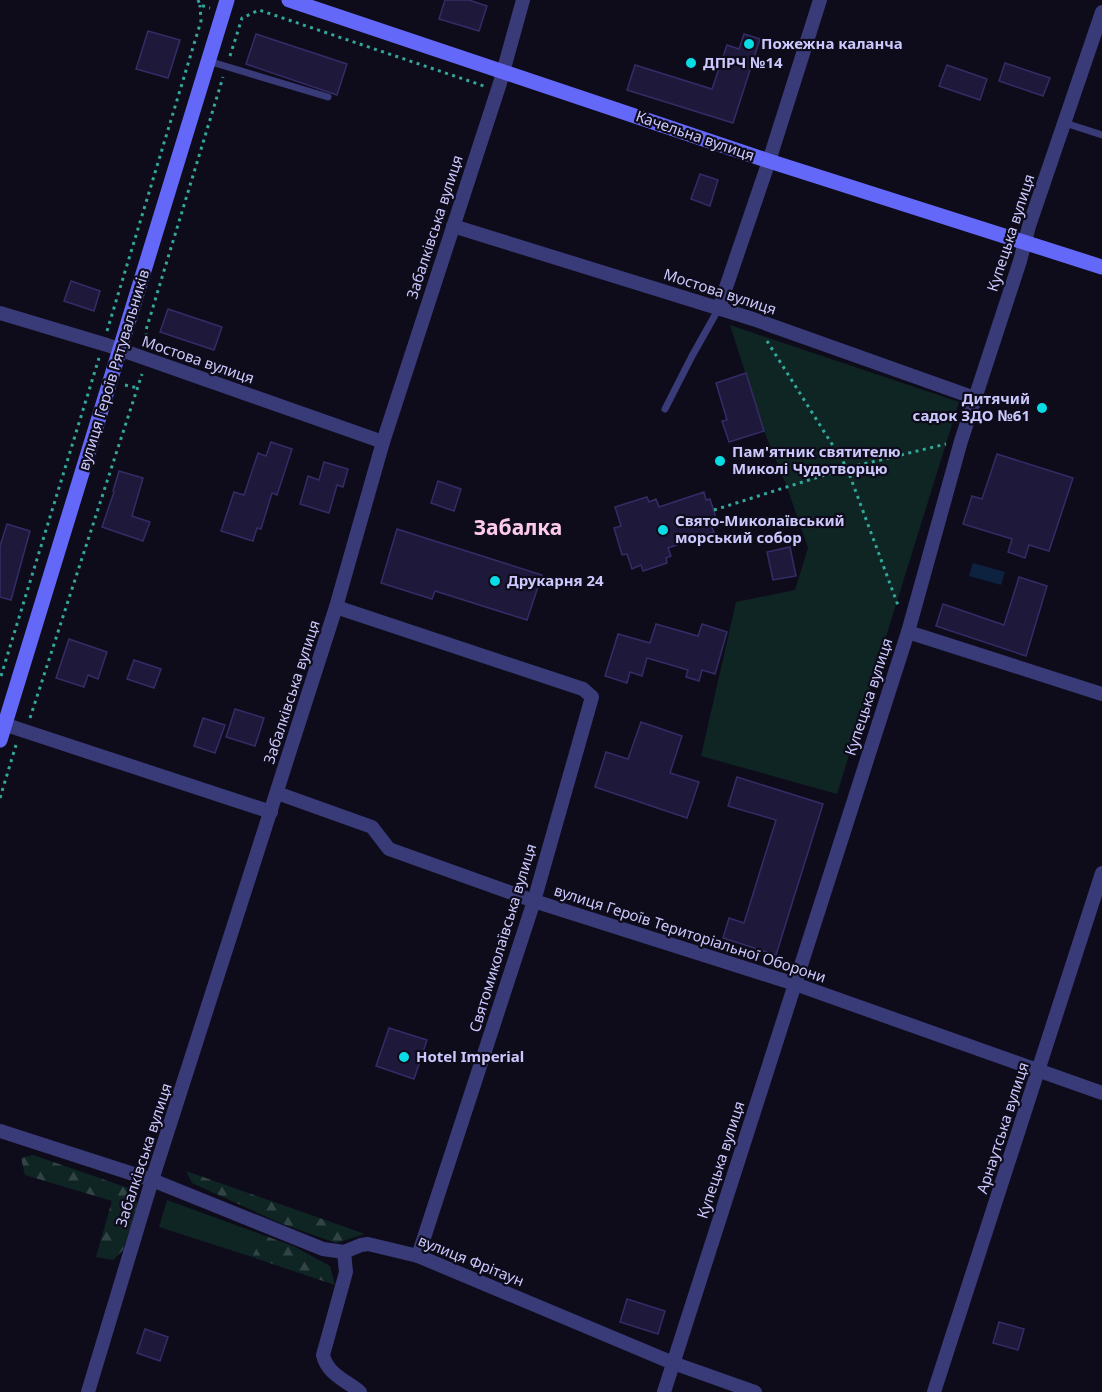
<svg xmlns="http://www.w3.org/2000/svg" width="1102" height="1392" font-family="'Noto Sans',sans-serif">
<defs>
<pattern id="forest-firs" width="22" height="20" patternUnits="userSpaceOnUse" patternTransform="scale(1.5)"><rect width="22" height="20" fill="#0f2523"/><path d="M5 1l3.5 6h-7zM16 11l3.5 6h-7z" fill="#314344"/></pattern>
</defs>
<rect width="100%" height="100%" fill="#0e0c1b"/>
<g fill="#0f2523">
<polygon points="730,325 959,402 837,794 701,756 736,602 795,590 808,548 787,487 764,431"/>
<polygon points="167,1200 263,1235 252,1257 159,1227"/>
</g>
<g fill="url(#forest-firs)">
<polygon points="33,1155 137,1191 137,1205 123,1250 113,1260 96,1257 112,1201 25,1175 21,1158"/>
<polygon points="186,1171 365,1234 336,1243 280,1223 192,1183"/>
<polygon points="263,1235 293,1246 330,1266 335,1285 252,1257"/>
</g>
<polygon fill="#0d223e" points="973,563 1005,572 1001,585 969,576"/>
<g fill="#1e193b" stroke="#342c66" stroke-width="1.5">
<polygon points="445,0 469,0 487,6 479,31 439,19"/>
<polygon points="148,31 180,40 168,78 136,69"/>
<polygon points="256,34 347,64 337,95 246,64"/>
<polygon points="744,34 760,39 733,123 627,90 635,65 712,89 727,45 739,49"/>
<polygon points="1005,63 1050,78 1043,96 999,81"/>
<polygon points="947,65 987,79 980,100 939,86"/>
<polygon points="700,174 718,180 710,206 691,199"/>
<polygon points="71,281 100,291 94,311 64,301"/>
<polygon points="168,309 222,327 214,350 160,332"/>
<polygon points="746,373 764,431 729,442 722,421 727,420 716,383"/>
<polygon points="271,442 292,449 277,495 272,493 261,529 257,528 253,541 221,531 234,492 244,495 258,453 266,456"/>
<polygon points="997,454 1073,478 1049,551 1029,545 1025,558 1008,552 1012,539 963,524 972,496 982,499"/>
<polygon points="324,462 348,469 343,487 337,485 329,513 300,504 308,476 319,480"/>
<polygon points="119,471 143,478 132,516 150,522 143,541 102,527 114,492 113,491"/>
<polygon points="438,481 461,489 454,511 431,503"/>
<polygon points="704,492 706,500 710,499 717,521 710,523 714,532 668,548 671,556 666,558 667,563 643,571 641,565 632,569 627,554 622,555 614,528 621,526 615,507 647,497 649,502 656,499 659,507"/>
<polygon points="7,524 30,531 11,600 0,597 0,546"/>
<polygon points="397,529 542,575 527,620 435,591 432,599 381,583"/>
<polygon points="790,547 796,576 773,580 767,552"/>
<polygon points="1019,577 1047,586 1026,656 936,626 943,604 1004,625"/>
<polygon points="656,624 698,636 702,624 727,632 715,674 702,670 699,681 686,677 688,670 647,658 642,676 630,672 627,683 605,676 618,634 650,643"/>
<polygon points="69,639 107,652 98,679 88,675 84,687 56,678"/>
<polygon points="134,660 161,669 154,688 127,679"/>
<polygon points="235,709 264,718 255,746 226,737"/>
<polygon points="203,718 225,725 215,753 194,746"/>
<polygon points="641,722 682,736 670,773 699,782 687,818 595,787 606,752 628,759"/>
<polygon points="737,777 823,804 776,955 723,938 729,918 744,923 776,820 728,806"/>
<polygon points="389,1028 427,1040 414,1079 376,1066"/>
<polygon points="627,1299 665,1311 658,1334 620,1322"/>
<polygon points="999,1322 1024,1329 1018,1350 993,1343"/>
<polygon points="145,1329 168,1337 160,1361 137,1353"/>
</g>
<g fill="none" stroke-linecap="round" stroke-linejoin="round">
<g stroke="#32a79a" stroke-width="3" stroke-dasharray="3 4.5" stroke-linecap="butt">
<polyline points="198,0 200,5 210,8"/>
<polyline points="230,56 242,18 259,10 484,86"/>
<polyline points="107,331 201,21 200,5"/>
<polyline points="767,341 847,468 899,608"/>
<polyline points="146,344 146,330 223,77"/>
<polyline points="125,385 138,388"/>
<polyline points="714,510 847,468 946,444"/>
<polyline points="1,676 99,358"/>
<polyline points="30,718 142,374"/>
<polyline points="0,798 16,745"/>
</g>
<g stroke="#393a78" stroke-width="7">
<polyline points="208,61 328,97"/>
<polyline points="1065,123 1102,135"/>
<polyline points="665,409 692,356 719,308"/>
</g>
<g stroke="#393a78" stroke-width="14">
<polyline points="453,226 753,319 975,398"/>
<polyline points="719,308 769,161 820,0"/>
<polyline points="0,313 107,345 383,442"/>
<polyline points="336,607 583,689 592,697 534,901 418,1256"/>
<polyline points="908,632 1102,694"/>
<polyline points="0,723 271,812"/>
<polyline points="277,793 372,827 389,849 534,901 795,984 1102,1093"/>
<polyline points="0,1131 152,1180 323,1249 344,1252 361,1245 368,1244 418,1256 673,1363 755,1392"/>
<path d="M344,1252l2,20 -23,83c4,19 24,26 37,37"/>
<polyline points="88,1392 152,1180 336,607 383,442 500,83 523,0"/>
<polyline points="664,1392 908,632 961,441 1020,261 1029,226 1102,12"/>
<polyline points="934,1392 1102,873"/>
</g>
<g stroke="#6468f8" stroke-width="15">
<polyline points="289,0 769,161 1102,267"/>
<polyline points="0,740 227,0"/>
</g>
</g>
<g fill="#0adce6" stroke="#0e0c1b" stroke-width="2">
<circle cx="749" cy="44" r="6"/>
<circle cx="691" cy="63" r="6"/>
<circle cx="1042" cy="408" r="6"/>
<circle cx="720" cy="461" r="6"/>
<circle cx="663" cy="530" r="6"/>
<circle cx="495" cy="581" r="6"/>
<circle cx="404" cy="1057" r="6"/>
</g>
<g text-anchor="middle" stroke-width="4.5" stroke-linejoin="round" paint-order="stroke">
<g font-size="15" font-weight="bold" fill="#cbc8fd" stroke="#0e0c1b" text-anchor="start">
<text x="761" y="49">Пожежна каланча</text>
<text x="703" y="68">ДПРЧ №14</text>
<text x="1030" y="404" text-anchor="end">Дитячий<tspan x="1030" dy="17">садок ЗДО №61</tspan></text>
<text x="732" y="457">Пам'ятник святителю<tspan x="732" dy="17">Миколі Чудотворцю</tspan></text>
<text x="675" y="526">Свято-Миколаївський<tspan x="675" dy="17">морський собор</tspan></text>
<text x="507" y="586">Друкарня 24</text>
<text x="416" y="1062">Hotel Imperial</text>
</g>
<g font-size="15" fill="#cbc8fd" stroke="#0e0c1b">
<text transform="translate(695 136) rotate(19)" y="5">Качельна вулиця</text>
<text transform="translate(435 227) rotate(-72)" y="5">Забалківська вулиця</text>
<text transform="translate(1011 233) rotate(-72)" y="5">Купецька вулиця</text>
<text transform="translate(720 292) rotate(18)" y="5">Мостова вулиця</text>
<text transform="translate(198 360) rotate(19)" y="5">Мостова вулиця</text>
<text transform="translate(114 370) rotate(-73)" y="5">вулиця Героїв Рятувальників</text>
<text transform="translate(292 692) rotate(-72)" y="5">Забалківська вулиця</text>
<text transform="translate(869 697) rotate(-72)" y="5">Купецька вулиця</text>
<text transform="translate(690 934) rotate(18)" y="5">вулиця Героїв Територіальної Оборони</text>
<text transform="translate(503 938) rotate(-73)" y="5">Святомиколаївська вулиця</text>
<text transform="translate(1003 1128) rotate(-72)" y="5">Арнаутська вулиця</text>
<text transform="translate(144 1155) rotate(-72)" y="5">Забалківська вулиця</text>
<text transform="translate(721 1160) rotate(-72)" y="5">Купецька вулиця</text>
<text transform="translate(471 1261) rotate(22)" y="5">вулиця Фрітаун</text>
</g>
<g font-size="21" font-weight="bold" fill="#fdcaed" stroke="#0e0c1b">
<text x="518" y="535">Забалка</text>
</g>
</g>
</svg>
